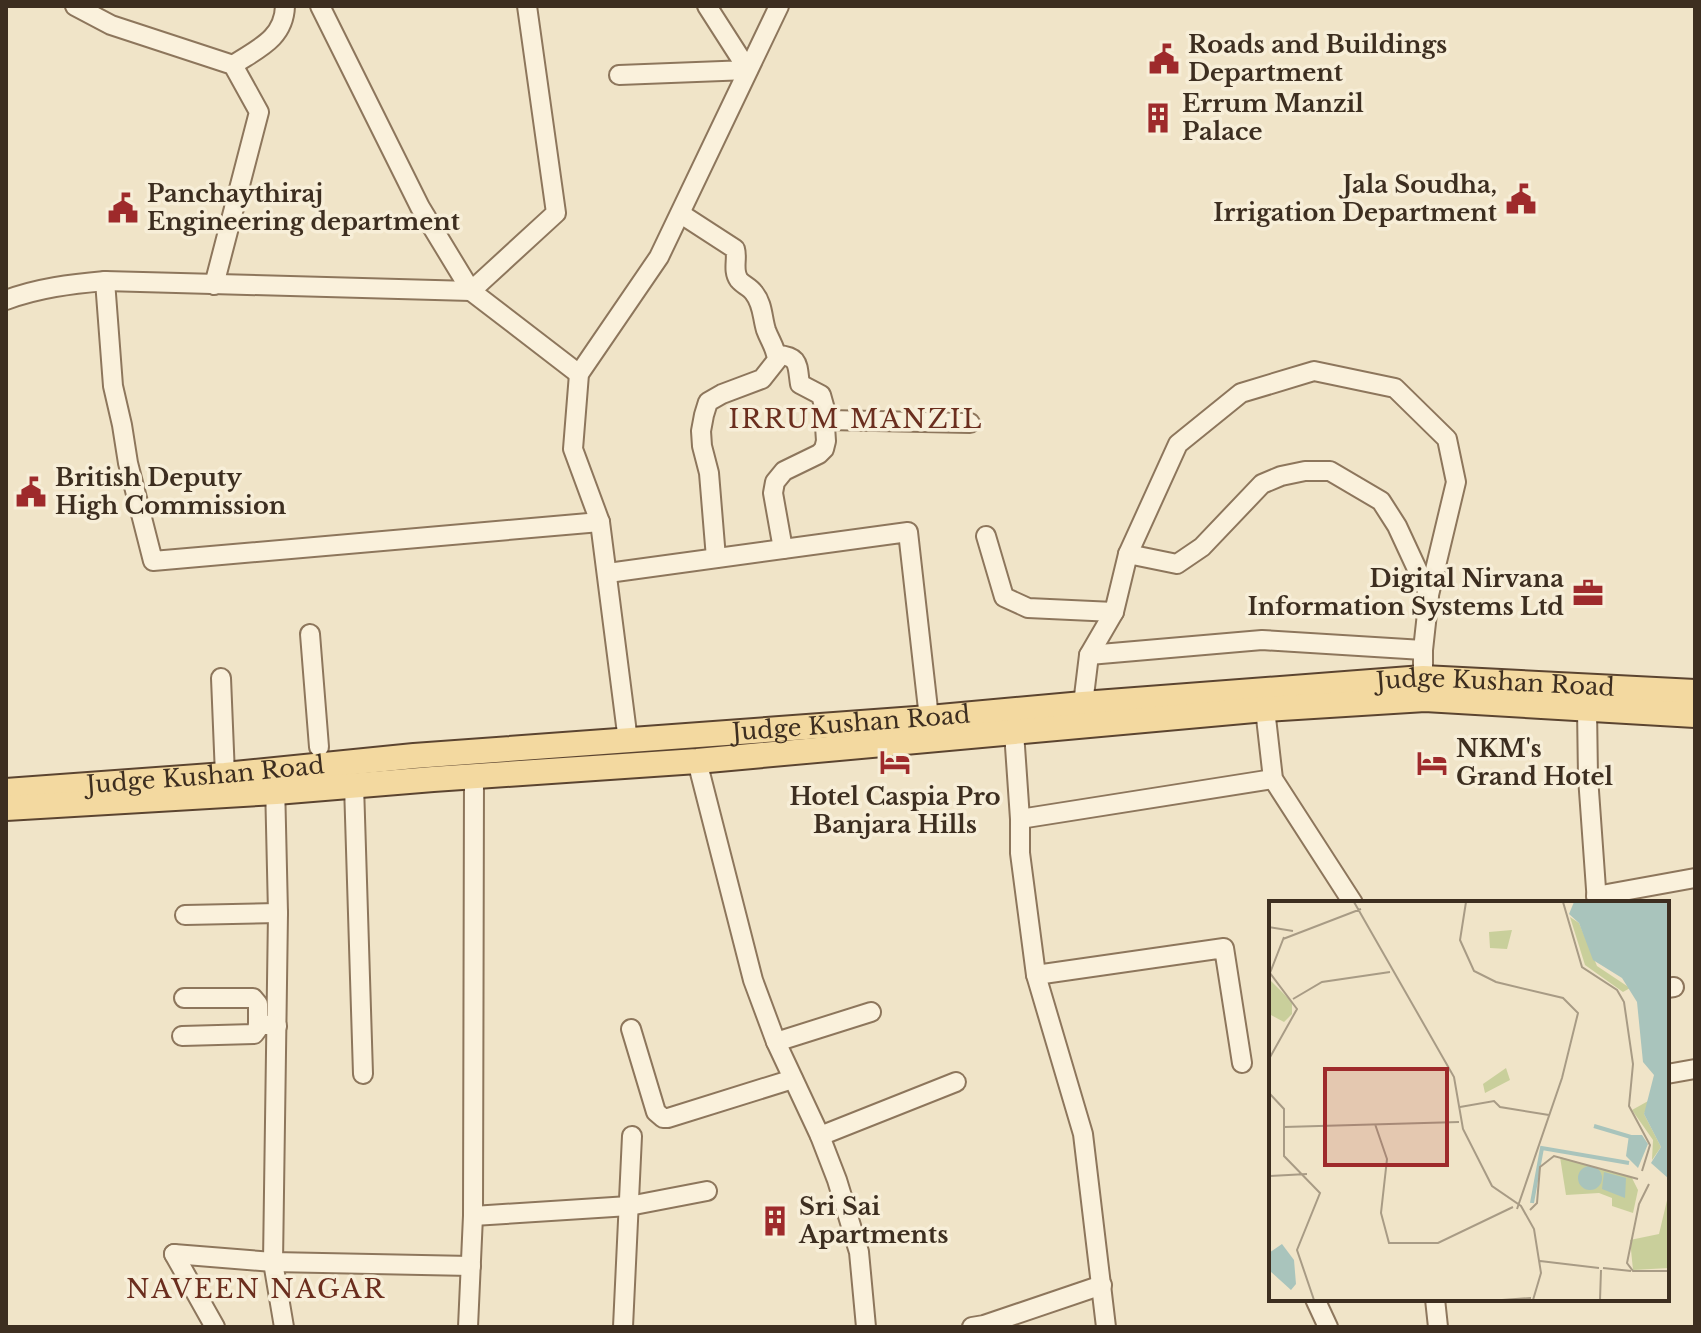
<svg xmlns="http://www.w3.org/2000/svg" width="1701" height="1333" font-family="'Libre Baskerville',serif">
<rect width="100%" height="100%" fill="#f0e4c8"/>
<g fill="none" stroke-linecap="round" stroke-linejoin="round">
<g stroke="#8d765c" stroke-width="22">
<g id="minor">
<polyline points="75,6 111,25 233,65 259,112 214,285"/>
<polyline points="320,6 420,207 471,291 579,374"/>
<path d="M233,65c24,-16 51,-26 52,-59"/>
<polyline points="619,75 748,70 707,6"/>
<path d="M681,214l54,35c3,10 -3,21 4,31 4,5 11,7 15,13 9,11 8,24 12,37 4,11 10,18 11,30l-15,19 -40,15 -14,8 -4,13 -3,16 1,15 7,27 7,85"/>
<polyline points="105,281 113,386 122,425 128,463 153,561 600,522"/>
<path d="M6,300c32,-12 65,-16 99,-19l366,10 85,-78 -29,-207"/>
<path d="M777,355c23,1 20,10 23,29l21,11 7,25"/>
<polyline points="986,536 1004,597 1028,608 1114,612"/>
<polyline points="783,549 773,493 775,482 784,471 819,454 824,449 826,441 825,426 828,420 970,423"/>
<polyline points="1128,554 1177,564 1202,547 1262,484 1281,476 1305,471 1330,471 1381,501 1397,526 1429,595"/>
<polyline points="608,573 908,532 929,718"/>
<polyline points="310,634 319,747"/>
<polyline points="1089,655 1262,640 1423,650"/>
<polyline points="221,678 225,775"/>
<polyline points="1083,704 1089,655 1114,612 1128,554 1178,444 1241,393 1314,371 1395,388 1447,439 1456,482 1429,595 1423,650 1423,678"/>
<polyline points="1265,709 1273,779 1353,903"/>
<polyline points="1587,709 1588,777 1597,903"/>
<polyline points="1014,732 1020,819 1020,853 1036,975 1083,1134 1106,1327"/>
<polyline points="628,741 600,522 573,449 579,374 659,257 779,6"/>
<polyline points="697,761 753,980 776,1042 820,1136 837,1180 859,1252 866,1327"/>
<polyline points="275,783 278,913 273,1262 284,1327"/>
<polyline points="354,785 363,1074"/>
<polyline points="1020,819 1273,779"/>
<polyline points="1596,896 1695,878"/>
<polyline points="185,915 278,913"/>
<polyline points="1036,975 1224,948 1242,1063"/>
<polyline points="1667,988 1674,987"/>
<polyline points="184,998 253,998 258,1004 258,1024"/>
<polyline points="631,1029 656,1112 663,1118 668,1118 793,1079"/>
<polyline points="182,1036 254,1034 257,1030 258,1024 277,1026"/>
<polyline points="776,1042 871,1012"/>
<polyline points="1667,1074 1695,1069"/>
<polyline points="820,1136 956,1082"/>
<polyline points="473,1216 629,1206 707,1191"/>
<polyline points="174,1254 273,1262 471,1266"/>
<polyline points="174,1254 215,1327"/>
<polyline points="1315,1299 1328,1327"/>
<polyline points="1435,1299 1438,1327"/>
<polyline points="468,1327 473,1216 474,776"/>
<polyline points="623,1327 632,1136"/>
<polyline points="972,1327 984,1325 1102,1285"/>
</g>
</g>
<g stroke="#5b4430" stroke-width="28">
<g id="major">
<path id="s1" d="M6,791l219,-16 189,-19 515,-38 154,-14 340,-26 272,14"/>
<polyline points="6,808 276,792 433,779 697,761 1265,709 1425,699 1695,715"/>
</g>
</g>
<use href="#minor" stroke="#faf1dc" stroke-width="18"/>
<use href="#major" stroke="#f3d9a0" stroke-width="24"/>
</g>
<defs>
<g id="civic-bare" transform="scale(2.4)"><path d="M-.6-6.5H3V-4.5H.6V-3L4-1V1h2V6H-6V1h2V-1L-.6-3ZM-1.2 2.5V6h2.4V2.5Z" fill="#9e2a2b" stroke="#f7eed8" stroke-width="2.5" paint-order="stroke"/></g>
<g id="building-bare" transform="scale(2.4)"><path d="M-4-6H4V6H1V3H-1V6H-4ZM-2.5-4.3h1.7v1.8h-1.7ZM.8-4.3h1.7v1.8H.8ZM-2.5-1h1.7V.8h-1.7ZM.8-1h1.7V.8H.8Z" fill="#9e2a2b" stroke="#f7eed8" stroke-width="2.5" paint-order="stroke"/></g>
<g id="office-bare" transform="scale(2.4)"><path d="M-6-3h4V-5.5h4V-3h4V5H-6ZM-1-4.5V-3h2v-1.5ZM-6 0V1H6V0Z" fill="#9e2a2b" stroke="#f7eed8" stroke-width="2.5" paint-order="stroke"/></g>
<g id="hotel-bare" transform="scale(2.4)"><path d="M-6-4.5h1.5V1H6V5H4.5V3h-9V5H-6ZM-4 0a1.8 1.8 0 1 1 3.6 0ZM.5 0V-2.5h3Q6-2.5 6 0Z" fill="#9e2a2b" stroke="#f7eed8" stroke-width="2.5" paint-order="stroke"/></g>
</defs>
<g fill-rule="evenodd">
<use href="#civic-bare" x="1164" y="59"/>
<use href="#building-bare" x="1158" y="118"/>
<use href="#civic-bare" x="1521" y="199"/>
<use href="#civic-bare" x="123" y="208"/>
<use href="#civic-bare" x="31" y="492"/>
<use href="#office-bare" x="1588" y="593"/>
<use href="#hotel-bare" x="895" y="762"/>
<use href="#hotel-bare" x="1432" y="763"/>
<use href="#building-bare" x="775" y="1221"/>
</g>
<g text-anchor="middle" stroke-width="7" stroke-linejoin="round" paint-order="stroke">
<g font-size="24" font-weight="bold" fill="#3d2e20" stroke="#f7eed8" text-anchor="start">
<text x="1188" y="53">Roads and Buildings<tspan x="1188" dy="28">Department</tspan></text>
<text x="1182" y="112">Errum Manzil<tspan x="1182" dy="28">Palace</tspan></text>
<text x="1497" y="193" text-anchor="end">Jala Soudha,<tspan x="1497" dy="28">Irrigation Department</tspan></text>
<text x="147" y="202">Panchaythiraj<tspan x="147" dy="28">Engineering department</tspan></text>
<text x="55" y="486">British Deputy<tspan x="55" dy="28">High Commission</tspan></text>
<text x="1564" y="587" text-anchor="end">Digital Nirvana<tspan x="1564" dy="28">Information Systems Ltd</tspan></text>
<text x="1456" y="757">NKM's<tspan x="1456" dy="28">Grand Hotel</tspan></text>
<text x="895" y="805" text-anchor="middle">Hotel Caspia Pro<tspan x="895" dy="28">Banjara Hills</tspan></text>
<text x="799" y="1215">Sri Sai<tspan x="799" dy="28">Apartments</tspan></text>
</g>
<g font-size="24" fill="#3d2e20" stroke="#f7eed8">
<text dy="8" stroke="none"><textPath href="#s1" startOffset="1494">Judge Kushan Road</textPath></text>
<text dy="8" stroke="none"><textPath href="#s1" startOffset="848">Judge Kushan Road</textPath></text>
<text dy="8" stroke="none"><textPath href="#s1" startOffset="200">Judge Kushan Road</textPath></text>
</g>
<g font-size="26" letter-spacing="2" fill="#6b2e1e" stroke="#f7eed8">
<text x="856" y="428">IRRUM MANZIL</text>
<text x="256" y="1298">NAVEEN NAGAR</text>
</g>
</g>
<g transform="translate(1269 901)">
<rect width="400" height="400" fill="#f0e4c8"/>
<path d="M301,16l9,6 18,43 33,22 -7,4 -38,-27zM243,29l-5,19 -17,-1 -1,-16zM0,78l23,23v12l-8,8 -15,-8zM237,167l4,12 -25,13 -2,-9zM381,199l-6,14 17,33 -9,13 1,-20 -21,-30zM291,256l72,21 6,12 -5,23 -21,-7v-8l-13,-5 -33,2zM400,291v76l-36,2 -3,-30 29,-6z" fill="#c9cf9b"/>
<path d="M305,1h95v277l-18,-16 10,-16 -17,-33 10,-39 -11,-13 -6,-60 -15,-24 -29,-18 -14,-37 -10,-9zM360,234h13l6,9 -10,24 -12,-12zM309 277a12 12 0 1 1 24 0a12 12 0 1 1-24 0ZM335,271l22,6 -1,20 -23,-9zM13,343l12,16 2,24 -5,6 -22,-20v-17z" fill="#a9c4bc"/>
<path fill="none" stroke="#a9c4bc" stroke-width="4" d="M325,225l37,11M263,302l10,-55 87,15"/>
<path fill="none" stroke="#a89b85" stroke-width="2" d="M85,1l100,175 9,52 29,57 29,20 13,23 7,44 -8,27M197,1l-6,38 14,31 22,11 67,16 15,15 -16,65 -45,131M294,1l19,65 35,23 7,12 9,62 -4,42 21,39 -8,26M0,26l24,4M14,38l78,-30M24,98l29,-17 68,-10M0,158l28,-50 -27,-36 14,-36M0,192l15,16v47l36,37 -23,57 17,50M191,206l34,-6 6,6 49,8M106,223l12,35 -6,54 8,30h49l75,-36M15,226l175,-5M0,275l38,-2M380,283l-10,20 -12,59 6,8h36M261,309l7,-7 3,-36 14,-11 84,23M271,360l59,7M334,367l28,3M233,399l29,-2M331,399l1,-30"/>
<path fill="#9e2a2b" fill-opacity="0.15" stroke="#9e2a2b" stroke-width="4" d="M56,168h122v96h-122z"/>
<rect width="400" height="400" fill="none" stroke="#3d2e20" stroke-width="4"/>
</g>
<rect width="1701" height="1333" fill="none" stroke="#3d2e20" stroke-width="16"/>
</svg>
